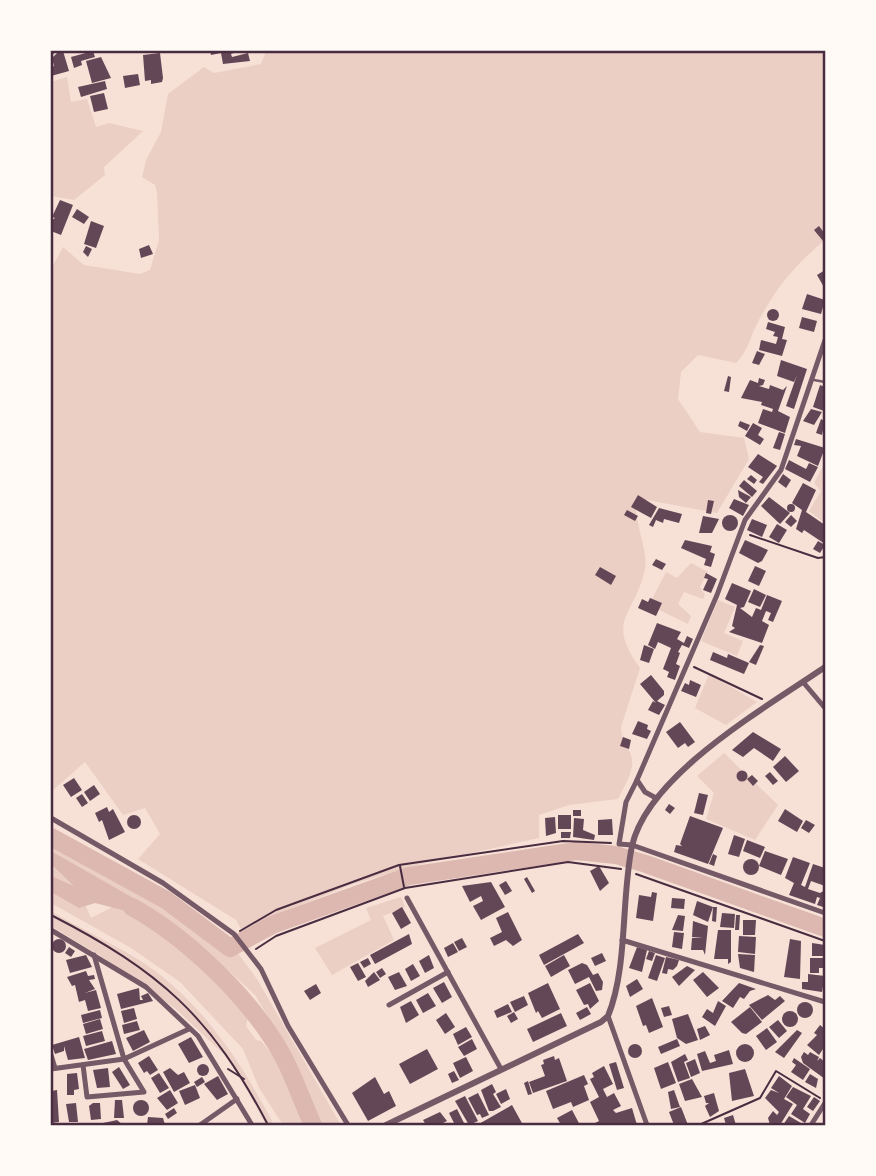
<svg xmlns="http://www.w3.org/2000/svg" width="876" height="1176" font-family="Literata,serif">
<rect width="100%" height="100%" fill="#f7e1d7"/>
<g fill="#ebcfc5">
<path d="M266,51h559v189c-30,25 -47,45 -66,80 -8,14 -11,32 -23,43l-38,-8 -17,17 -3,27 22,33 44,6 5,21 -32,54 -70,-13 -8,2 -3,8c1,16 12,45 9,58 -9,48 -41,50 -5,100l-19,59c0,12 6,17 10,28 5,14 -7,31 -13,44l-49,6 -30,10v23l-122,27 -64,19 -112,45 -5,-9 -98,-61 22,-25 -15,-26 -22,7 -38,-53 -34,30v-523l12,-22 21,18 56,9 10,-4 9,-30 -2,-48 -2,-7 -13,-8 4,-17 15,-28 7,-38 36,-27 10,6 47,-9z"/>
<polygon points="67,77 71,102 87,99 96,127 109,123 143,131 104,167 105,175 74,200 51,196 51,82"/>
<polygon points="825,462 825,523 809,511 821,491 814,483"/>
<polygon points="691,563 708,572 700,587 705,595 703,599 684,592 678,604 691,616 688,624 649,605 666,572 677,578"/>
<polygon points="718,600 735,607 724,633 743,641 737,656 701,641"/>
<polygon points="709,674 757,702 726,725 695,708"/>
<polygon points="724,753 778,805 755,840 706,819 714,793 697,776"/>
<polygon points="51,828 153,887 228,940 257,979 341,1125 319,1125 315,1118 305,1113 291,1055 255,995 201,945 51,854"/>
<path d="M51,861l23,18 17,39 27,-14c50,30 90,70 130,113l-2,9 10,14 5,1 31,37 12,47h-21l-24,-37 -16,-39 -63,-67 -49,-34 -80,-45z"/>
<polygon points="401,897 405,907 383,916 394,940 332,975 315,948 371,920 366,908"/>
<path d="M51,911c28,17 57,30 85,47 62,38 105,103 138,167h-8l-34,-63 -56,-53 -72,-51 -53,-32z"/>
</g>
<polygon fill="#dcb8b0" points="51,851 135,899 153,918 95,903 79,908 51,892 51,876 74,886 51,864"/>
<g fill="none" stroke-linecap="round" stroke-linejoin="round">
<g stroke="#dcb8b0" stroke-width="18">
<polyline points="51,837 166,900 230,948 272,925 409,876 576,851 616,855 646,864 825,928"/>
<path d="M132,907c51,28 108,82 140,131 18,26 28,59 41,87"/>
</g>
</g>
<g fill="#644757">
<polygon points="59,51 63,51 69,71 51,76 51,67 54,66 52,58"/>
<polygon points="93,51 95,57 81,61 82,65 74,68 71,57"/>
<polygon points="210,51 239,51 231,54 232,57 248,53 250,61 223,64 221,53 211,55"/>
<polygon points="160,53 163,78 162,82 151,84 151,80 145,81 143,55"/>
<polygon points="101,57 111,78 92,83 86,61"/>
<polygon points="138,74 140,85 125,88 123,76"/>
<polygon points="105,81 107,89 81,97 78,87"/>
<polygon points="104,93 108,109 94,112 90,96"/>
<polygon points="60,200 73,205 61,235 51,231 51,221 55,218 52,217"/>
<polygon points="77,209 89,217 84,224 72,217"/>
<polygon points="91,221 104,226 96,248 84,244"/>
<polygon points="819,226 825,234 823,241 814,230"/>
<polygon points="149,245 153,254 141,258 139,249"/>
<polygon points="86,246 92,249 88,257 83,252"/>
<polygon points="825,270 825,289 817,275"/>
<polygon points="807,294 825,300 821,314 802,309"/>
<circle cx="773" cy="315" r="6"/>
<polygon points="802,317 817,321 814,332 799,328"/>
<polygon points="768,322 785,327 782,339 787,340 782,356 759,350 761,340 776,344 778,337 773,336 775,332 766,329"/>
<polygon points="757,351 765,354 759,365 752,363"/>
<polygon points="781,360 807,369 794,409 786,406 797,375 794,382 777,376"/>
<polygon points="728,376 731,377 729,392 724,391"/>
<polygon points="759,378 765,380 763,385 759,386 769,389 770,385 783,390 787,386 778,411 790,417 785,433 758,423 763,409 772,412 773,409 761,405 762,402 741,398 750,380 758,383"/>
<polygon points="820,385 825,387 824,411 813,407"/>
<polygon points="811,409 822,412 814,425 803,421"/>
<polygon points="821,419 825,421 822,435 816,433"/>
<polygon points="740,421 750,425 747,431 738,426"/>
<polygon points="753,423 762,428 758,435 764,439 760,445 745,436"/>
<polygon points="779,432 785,434 780,450 773,448"/>
<polygon points="796,439 825,448 818,466 797,456 801,446 794,445"/>
<polygon points="758,454 777,466 763,484 759,482 763,477 748,467"/>
<polygon points="789,460 806,469 809,463 818,467 810,482 785,469"/>
<polygon points="783,474 791,480 786,488 778,482"/>
<polygon points="751,475 757,480 754,484 747,479"/>
<polygon points="744,480 757,491 752,497 739,486"/>
<polygon points="803,483 816,490 806,512 825,525 825,544 804,530 802,533 796,529 802,510 792,503"/>
<polygon points="738,490 751,497 746,503 739,497"/>
<polygon points="638,495 657,507 651,518 631,507"/>
<polygon points="769,497 790,513 780,524 761,506"/>
<polygon points="734,499 749,505 743,516 729,508"/>
<polygon points="708,500 714,501 711,514 706,513"/>
<circle cx="791" cy="508" r="4"/>
<polygon points="659,508 682,514 679,523 664,519 663,523 656,520 653,527 649,525"/>
<polygon points="627,510 638,516 635,521 624,515"/>
<circle cx="730" cy="523" r="8"/>
<polygon points="791,515 797,521 791,527 785,522"/>
<polygon points="703,516 719,519 712,533 699,533"/>
<polygon points="752,519 767,525 762,537 747,530"/>
<polygon points="777,524 787,530 779,543 769,537"/>
<polygon points="685,540 712,546 710,552 715,554 711,567 704,565 706,559 681,548"/>
<polygon points="745,540 768,550 762,561 758,563 739,553"/>
<polygon points="818,541 825,545 820,553 813,549"/>
<polygon points="656,559 666,564 662,570 652,565"/>
<polygon points="755,566 766,571 759,586 748,581"/>
<polygon points="600,567 616,576 611,585 595,575"/>
<polygon points="706,573 717,579 711,593 703,590 708,579 704,578"/>
<polygon points="732,583 751,591 744,607 740,608 752,617 756,608 761,610 767,595 782,601 773,622 768,620 771,613 766,611 762,621 769,625 762,643 729,632 735,628 732,626 737,605 725,599"/>
<polygon points="754,589 766,595 760,607 748,602"/>
<polygon points="650,598 662,603 656,616 638,608 642,599 648,602"/>
<polygon points="657,623 681,632 677,639 684,643 687,636 693,639 689,648 682,645 678,652 680,653 676,664 680,666 675,680 667,677 669,672 663,669 671,648 658,642 655,649 648,645"/>
<polygon points="644,645 654,649 649,663 640,660"/>
<polygon points="760,645 764,646 756,665 749,662"/>
<polygon points="713,652 727,658 728,654 749,663 744,674 710,660"/>
<polygon points="651,675 664,691 664,695 657,701 665,705 659,715 648,710 653,701 656,703 640,684"/>
<polygon points="690,680 701,685 696,697 681,691 685,683 689,685"/>
<polygon points="638,721 648,725 647,729 651,731 647,739 632,734"/>
<polygon points="680,722 695,742 688,747 685,743 678,748 666,732"/>
<polygon points="753,732 781,749 773,761 754,748 743,757 732,750"/>
<polygon points="623,737 631,740 629,749 620,746"/>
<polygon points="785,756 799,771 786,782 773,767"/>
<circle cx="742" cy="776" r="5.5"/>
<polygon points="770,772 778,781 773,785 765,776"/>
<polygon points="752,775 758,781 753,786 747,779"/>
<polygon points="74,778 82,790 71,797 63,785"/>
<polygon points="94,785 100,794 90,801 84,792"/>
<polygon points="699,793 708,795 703,815 694,813"/>
<polygon points="82,794 88,803 82,807 76,798"/>
<polygon points="669,804 675,808 670,814 665,810"/>
<polygon points="107,807 109,812 113,809 125,832 109,840 102,820 99,822 95,813"/>
<polygon points="785,809 803,821 797,832 778,821"/>
<rect x="573" y="810" width="8" height="6"/>
<rect x="558" y="815" width="13" height="14"/>
<circle cx="134" cy="822" r="7"/>
<polygon points="690,816 723,828 708,864 674,852 676,845 682,846 680,844"/>
<polygon points="555,817 556,833 546,836 545,818"/>
<polygon points="574,818 584,819 583,830 595,835 594,840 573,837"/>
<polygon points="612,819 613,835 598,835 598,820"/>
<polygon points="806,820 815,825 809,833 801,828"/>
<polygon points="561,832 571,832 570,838 561,838"/>
<polygon points="734,835 745,839 739,857 728,854"/>
<polygon points="747,840 765,847 760,858 743,851"/>
<polygon points="765,851 788,859 781,875 759,866"/>
<polygon points="713,854 717,856 714,866 709,864"/>
<polygon points="793,857 810,863 801,885 805,887 813,864 825,868 825,886 811,881 808,889 820,893 825,890 823,907 817,905 820,898 817,897 815,904 789,895 794,883 785,878"/>
<circle cx="751" cy="867" r="8"/>
<polygon points="599,866 609,883 600,891 590,871"/>
<polygon points="527,877 535,891 532,893 524,879"/>
<polygon points="506,881 512,891 505,895 499,885"/>
<polygon points="491,882 505,907 481,920 473,906 483,901 481,896 470,902 462,886"/>
<polygon points="652,892 657,893 653,921 636,918 639,895 651,897"/>
<polygon points="672,898 685,899 684,909 671,908"/>
<polygon points="697,901 713,907 708,922 693,915"/>
<polygon points="402,907 411,923 401,929 392,913"/>
<polygon points="713,907 717,907 716,922 712,921"/>
<polygon points="508,912 522,940 513,946 506,940 494,946 490,938 502,932 496,918"/>
<polygon points="722,913 735,914 734,928 720,927"/>
<polygon points="678,915 685,916 683,931 672,930"/>
<polygon points="736,915 740,915 739,930 735,930"/>
<polygon points="743,920 756,920 755,935 743,935"/>
<polygon points="693,921 708,926 705,955 703,950 691,950 692,938 703,938 692,937"/>
<polygon points="718,930 731,930 731,962 728,964 728,959 714,959"/>
<polygon points="674,932 684,933 682,949 672,947"/>
<polygon points="409,934 412,944 375,964 370,955"/>
<polygon points="578,934 584,943 544,965 539,955"/>
<polygon points="739,936 756,937 755,954 738,952"/>
<polygon points="462,938 467,947 459,951 454,942"/>
<polygon points="790,939 801,941 800,979 784,977"/>
<circle cx="59" cy="946" r="7"/>
<polygon points="453,943 458,952 448,957 444,948"/>
<polygon points="812,943 825,945 825,956 812,956"/>
<polygon points="69,947 75,951 71,957 65,953"/>
<polygon points="637,947 647,950 642,972 629,968"/>
<polygon points="649,951 655,953 652,961 646,959"/>
<polygon points="602,953 606,961 595,966 591,958"/>
<polygon points="738,954 755,955 754,972 740,968"/>
<polygon points="86,955 92,967 70,973 66,960"/>
<polygon points="429,955 434,968 425,973 419,961"/>
<polygon points="564,955 570,966 551,977 545,966"/>
<polygon points="656,955 665,958 657,981 648,978"/>
<polygon points="666,957 679,960 677,966 673,970 668,969 667,974 662,973"/>
<polygon points="368,958 371,964 364,968 360,962"/>
<polygon points="810,958 824,958 824,968 819,968 819,973 810,973"/>
<polygon points="358,963 366,977 358,981 350,967"/>
<polygon points="582,963 587,965 593,975 598,973 603,982 602,990 596,991 589,977 575,984 568,970"/>
<polygon points="413,964 420,976 411,981 405,969"/>
<polygon points="687,966 695,970 679,986 672,977"/>
<polygon points="382,968 386,974 380,978 376,972"/>
<polygon points="86,971 88,976 94,975 95,979 89,980 95,989 85,993 96,990 101,1008 88,1011 85,1000 79,1002 75,985 72,986 67,977"/>
<polygon points="374,972 380,980 368,987 365,981"/>
<polygon points="399,972 407,986 395,990 388,977"/>
<polygon points="703,972 719,988 707,997 693,980"/>
<polygon points="808,974 825,976 822,992 802,989 802,982 808,982"/>
<polygon points="637,979 643,989 630,997 626,986"/>
<polygon points="444,982 452,997 442,1003 433,988"/>
<polygon points="548,983 560,1009 542,1018 538,1011 536,1013 528,993"/>
<polygon points="590,983 599,1001 590,1009 588,1004 584,1005 576,990"/>
<polygon points="739,983 756,989 750,991 744,999 740,997 733,1008 722,1001"/>
<polygon points="316,984 321,993 310,1000 304,991"/>
<polygon points="139,988 140,1000 143,1000 141,996 148,993 153,1001 121,1009 117,994"/>
<polygon points="428,993 436,1006 423,1013 416,1000"/>
<polygon points="768,995 775,1000 780,996 785,1001 762,1020 749,1005"/>
<polygon points="524,996 528,1005 515,1012 510,1002"/>
<polygon points="652,998 663,1027 649,1033 646,1025 643,1026 636,1006"/>
<polygon points="411,1001 419,1015 406,1023 400,1007"/>
<polygon points="718,1001 726,1006 715,1026 702,1017 707,1009 713,1013"/>
<circle cx="805" cy="1010" r="8"/>
<polygon points="508,1004 512,1012 497,1018 494,1011"/>
<polygon points="669,1006 672,1015 664,1017 661,1008"/>
<polygon points="587,1007 591,1014 580,1020 576,1013"/>
<polygon points="750,1007 762,1022 746,1034 742,1033 731,1022"/>
<polygon points="134,1008 137,1019 124,1023 121,1011"/>
<polygon points="100,1010 102,1018 83,1023 81,1015"/>
<circle cx="790" cy="1019" r="8"/>
<polygon points="514,1012 518,1019 511,1023 507,1016"/>
<polygon points="446,1013 455,1027 445,1034 436,1020"/>
<polygon points="561,1013 567,1026 533,1042 527,1029"/>
<polygon points="688,1014 698,1040 686,1044 677,1038 672,1019"/>
<polygon points="100,1019 103,1029 86,1034 83,1024"/>
<polygon points="778,1020 787,1031 779,1038 769,1027"/>
<polygon points="137,1021 140,1030 124,1034 122,1025"/>
<polygon points="820,1025 825,1029 825,1046 819,1055 807,1045 817,1035 814,1033"/>
<polygon points="705,1026 710,1035 700,1040 697,1029"/>
<polygon points="466,1027 472,1037 458,1045 453,1034"/>
<polygon points="767,1028 777,1042 766,1050 756,1036"/>
<polygon points="144,1030 150,1042 133,1051 126,1038"/>
<polygon points="797,1030 802,1033 784,1058 775,1052"/>
<polygon points="102,1031 105,1041 86,1046 83,1036"/>
<polygon points="79,1037 85,1058 68,1060 64,1046 64,1051 55,1054 52,1045"/>
<polygon points="191,1037 203,1057 189,1063 178,1044"/>
<polygon points="472,1039 477,1049 464,1056 458,1047"/>
<polygon points="677,1039 680,1046 661,1054 658,1047"/>
<polygon points="112,1041 116,1054 88,1060 84,1049"/>
<circle cx="745" cy="1053" r="9"/>
<circle cx="635" cy="1051" r="7"/>
<polygon points="427,1049 438,1069 410,1084 399,1064"/>
<polygon points="729,1050 733,1064 702,1071 697,1054 705,1051 710,1063 716,1061 714,1055"/>
<polygon points="804,1052 808,1055 810,1052 819,1057 817,1061 820,1058 825,1062 825,1079 803,1063 801,1057"/>
<polygon points="685,1054 688,1060 684,1062 690,1078 678,1082 671,1062"/>
<polygon points="149,1056 158,1070 150,1075 147,1071 144,1073 138,1063"/>
<polygon points="554,1056 555,1060 559,1058 567,1081 533,1093 529,1082 545,1076 541,1065 544,1064 543,1060"/>
<polygon points="466,1057 473,1071 460,1078 453,1063"/>
<polygon points="794,1058 810,1069 803,1080 791,1072 796,1065 792,1062"/>
<polygon points="695,1059 700,1073 691,1077 686,1063"/>
<polygon points="616,1062 624,1088 617,1090 609,1064"/>
<polygon points="668,1062 676,1083 661,1089 654,1068"/>
<circle cx="203" cy="1070" r="6"/>
<polygon points="604,1066 613,1084 603,1089 607,1097 614,1093 621,1106 613,1110 616,1113 632,1108 637,1125 591,1125 599,1121 590,1102 599,1097 590,1079 594,1077 592,1073"/>
<polygon points="119,1067 130,1085 123,1089 112,1072"/>
<polygon points="108,1068 110,1087 97,1088 93,1070"/>
<polygon points="170,1068 178,1075 184,1072 190,1083 174,1092 163,1072"/>
<polygon points="745,1069 754,1096 732,1101 729,1073"/>
<polygon points="454,1071 459,1080 452,1083 448,1074"/>
<polygon points="77,1073 79,1089 74,1090 74,1095 67,1095 67,1074"/>
<polygon points="159,1073 169,1088 160,1093 151,1078"/>
<polygon points="810,1074 818,1079 816,1088 805,1082"/>
<polygon points="584,1075 588,1084 584,1086 589,1100 573,1107 571,1102 553,1109 546,1091"/>
<polygon points="218,1076 228,1094 217,1100 204,1084"/>
<polygon points="779,1076 792,1086 784,1099 793,1104 780,1125 770,1125 768,1118 773,1111 777,1115 779,1112 765,1098 771,1090 779,1093 771,1088"/>
<polygon points="202,1077 205,1082 197,1087 194,1082"/>
<polygon points="375,1077 384,1094 389,1091 396,1106 368,1121 352,1093"/>
<polygon points="692,1079 702,1097 685,1101 679,1084"/>
<polygon points="528,1081 532,1094 528,1095 524,1083"/>
<polygon points="492,1084 496,1092 493,1094 501,1107 493,1111 489,1111 481,1090"/>
<polygon points="195,1085 200,1098 185,1105 179,1091"/>
<polygon points="793,1087 811,1096 803,1109 810,1114 805,1123 791,1114 797,1105 786,1097"/>
<polygon points="506,1089 510,1099 501,1104 496,1094"/>
<polygon points="57,1090 59,1122 51,1123 51,1091"/>
<polygon points="170,1090 178,1103 167,1110 157,1098"/>
<polygon points="674,1090 680,1107 671,1109 668,1092"/>
<polygon points="478,1093 489,1115 482,1118 480,1114 477,1115 468,1098"/>
<polygon points="714,1093 719,1111 710,1117 705,1106 709,1103 706,1103 704,1096"/>
<polygon points="465,1096 478,1121 469,1125 455,1101"/>
<polygon points="814,1097 820,1101 813,1111 807,1107"/>
<polygon points="115,1100 122,1100 124,1118 114,1118"/>
<circle cx="141" cy="1108" r="8"/>
<polygon points="76,1103 78,1122 69,1122 66,1104"/>
<polygon points="93,1103 100,1103 101,1119 91,1120 89,1106"/>
<polygon points="512,1105 523,1125 477,1125"/>
<polygon points="681,1107 688,1125 674,1125 669,1112"/>
<polygon points="174,1108 177,1113 168,1119 165,1114"/>
<polygon points="457,1109 465,1125 455,1125 449,1113"/>
<polygon points="572,1110 580,1125 561,1125 557,1118"/>
<polygon points="440,1112 447,1121 439,1125 426,1125 423,1120"/>
<polygon points="733,1115 736,1125 726,1125 724,1118"/>
<polygon points="789,1116 801,1123 799,1125 783,1125"/>
<polygon points="148,1117 163,1118 165,1125 147,1125"/>
<polygon points="117,1120 123,1125 104,1125 103,1123"/>
</g>
<g fill="none" stroke-linecap="round" stroke-linejoin="round">
<g stroke="#4a2c40" stroke-width="2">
<polyline points="750,535 818,558 825,557"/>
<polyline points="694,667 762,699"/>
<polyline points="400,866 404,887"/>
<polyline points="636,874 825,941"/>
<path d="M51,915c109,56 160,101 217,210"/>
<polyline points="240,931 276,910 399,865 563,841 611,843"/>
<polyline points="256,949 276,936 405,888 568,862 621,869"/>
<polyline points="228,1069 244,1079"/>
<polyline points="699,1125 760,1098 776,1071 820,1098"/>
</g>
<polyline stroke="#755966" stroke-width="2.5" points="814,380 825,382"/>
<g stroke="#755966" stroke-width="5">
<polyline points="51,53 53,51"/>
<polyline points="803,682 825,708"/>
<polyline points="637,780 626,802 619,844 632,845 825,913"/>
<polyline points="656,798 645,792 637,780 717,595 745,520 781,470 825,340"/>
<polyline points="51,818 163,883 234,934 261,969 288,1026 348,1125"/>
<polyline points="407,898 501,1069"/>
<polyline points="51,930 146,987 198,1036 252,1125"/>
<polyline points="622,940 825,1002"/>
<polyline points="389,1005 448,972"/>
<polyline points="608,1016 647,1125"/>
<polyline points="51,1055 55,1068"/>
<polyline points="83,1065 87,1097 144,1092 124,1059 94,955"/>
<polyline points="51,1069 124,1059 189,1029"/>
<polyline points="200,1125 237,1099"/>
<polyline points="811,1125 825,1103"/>
</g>
<path stroke="#755966" stroke-width="6" d="M386,1125l215,-103 7,-6c20,-49 13,-118 24,-170 16,-72 135,-139 193,-179"/>
</g>
<rect width="876" height="1176" fill="none" stroke="#fffaf5" stroke-width="105"/>
<rect x="52" y="52" width="772" height="1072" fill="none" stroke="#4a2c40" stroke-width="2.5"/>
</svg>
